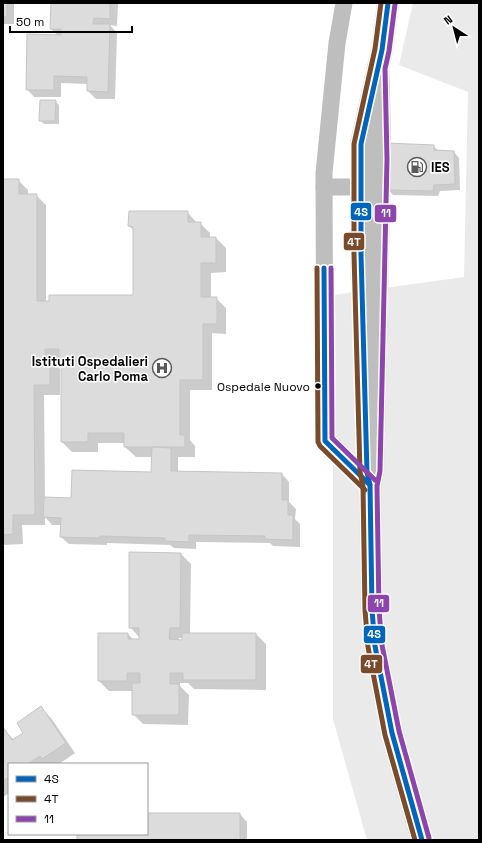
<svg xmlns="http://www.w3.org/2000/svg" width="482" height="843" font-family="'Space Grotesk',sans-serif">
<rect width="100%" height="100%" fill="#fff"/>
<polygon fill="#eaeaea" points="413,3 479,3 479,840 367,840 333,719 333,295 464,277 468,92 399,65"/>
<g fill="#0003" fill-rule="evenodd">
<rect x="3" y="3" width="11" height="21"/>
<polygon points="52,3 118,3 117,26 110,25 117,33 115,99 96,99 88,91 88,84 61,83 61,97 34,97 27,89 58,36 51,29"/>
<polygon points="55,101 59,105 59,124 44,124 40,120"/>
<polygon points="433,146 439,151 454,152 459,158 460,190 440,191 438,196 393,195 388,189"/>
<path d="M3,180h15l10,10v5h8l10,10v97l88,-6v-66l-5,-4 58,-14 10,11h3l10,10v5h6l10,10v24l-15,1v25h5l10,10v26l-14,-1v57h-22v50l5,6v11h-17v15l104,2 7,8v20l7,7 -1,10 5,5v23l-27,-1 -3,-3 -74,-1v7l-22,-1 -4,-3 -63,-2v2l-38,-1 -8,-7 1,-12h-10l-7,-8v8h-23l1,19 -20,1zM54,359h7l1,83 10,10h26v-9h27v4l11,10h16v16l-80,26 -27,-1 -1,-103h16v-26l-6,-6z"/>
<path d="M181,554l10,10 -1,70h66l10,10v46l-72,-1 -6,-6h-8v3l9,9 -1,30 -45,-1 -10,-10v-23h-24l-10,-10 29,-47 6,6h6v-2l-10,-11zM179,638h4v3h-4z"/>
<polygon points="41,708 51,718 75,753 59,764 9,764 9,793 3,797 3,728 14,740 25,733"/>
<polygon points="147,814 240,814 247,822 247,840 78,840 78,834 147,834"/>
</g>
<g fill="#dcdcdc" stroke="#c5c5c5">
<rect x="3" y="3" width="4" height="14"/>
<polygon points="51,3 110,3 110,19 94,18 93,24 110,24 108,92 87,91 87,77 54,76 54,90 26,90 27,34 61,35 61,29 50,29"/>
<polygon points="40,100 56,100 55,121 39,121"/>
<polygon points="386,143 434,145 434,150 454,151 455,184 434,185 433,191 387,190"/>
<polygon points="3,179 19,179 19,194 37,194 37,301 49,301 49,295 133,295 133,227 128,226 129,211 188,211 188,222 201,222 201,237 216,237 216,263 201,263 201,297 217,297 217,324 203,324 203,380 180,380 180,435 185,435 185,447 124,447 124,433 88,433 88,442 61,442 61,358 59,358 59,349 45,349 45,358 50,358 50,385 34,385 35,515 13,515 13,534 3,535"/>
<polygon points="152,447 171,448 171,471 282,473 282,500 288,500 288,515 293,515 293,540 265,539 265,536 189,535 189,542 165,541 165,538 100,536 100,538 60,537 61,518 43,517 44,497 71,498 72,470 151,472"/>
<polygon points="129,552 181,553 180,628 170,628 169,639 182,640 182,633 256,633 256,680 183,680 183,673 170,673 170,684 179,684 179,715 132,715 132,683 140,683 140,673 127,673 127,681 98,681 98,633 128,633 128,639 139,639 139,628 129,628"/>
<polygon points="41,706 66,743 42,759 40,756 28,764 9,764 9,777 3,781 3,727 12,740 23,733 17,723"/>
<polygon points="147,813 240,813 240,840 77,840 77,834 147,834"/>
</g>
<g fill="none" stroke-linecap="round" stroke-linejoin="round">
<g stroke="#bebebe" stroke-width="17">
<polyline points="344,3 337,43 324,173 325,441 370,485"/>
<polyline points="324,187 361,187"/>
</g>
<g stroke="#bebebe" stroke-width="22">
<polyline points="378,68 379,89 380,159 373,471 370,485 372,610 375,646 392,733 422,840"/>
<polyline points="363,309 361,254 361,144 382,50 388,3"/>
</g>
<g stroke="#fff" stroke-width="8">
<g id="bus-1">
<polyline points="388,3 382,50 361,144 361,254 367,472 370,485 372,610 375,646 392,733 422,840"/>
<polyline points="324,268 325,441 370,485"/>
</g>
</g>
<g stroke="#fff" stroke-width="8">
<g id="bus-2">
<polyline points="381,3 375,49 354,144 354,254 360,472 363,486 365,610 368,647 385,735 415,840"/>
<polyline points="317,268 318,442 320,446 365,490"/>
</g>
</g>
<g stroke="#fff" stroke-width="8">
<g id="bus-3">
<polyline points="395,4 389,51 385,69 387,159 380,471 377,486 379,610 382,645 399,731 429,838"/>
<polyline points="331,268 332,438 375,480"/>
</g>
</g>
<use href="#bus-1" stroke="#0065bd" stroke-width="5"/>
<use href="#bus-2" stroke="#7a4b2a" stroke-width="5"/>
<use href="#bus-3" stroke="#8e44ad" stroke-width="5"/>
</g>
<defs>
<g id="fuel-ring" transform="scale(1)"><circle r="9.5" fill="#fff" stroke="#595959" stroke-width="1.5"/><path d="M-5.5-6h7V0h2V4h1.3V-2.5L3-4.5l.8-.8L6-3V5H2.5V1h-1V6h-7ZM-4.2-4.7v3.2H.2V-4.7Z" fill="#595959"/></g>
<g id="hospital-ring" transform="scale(1)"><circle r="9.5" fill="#fff" stroke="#595959" stroke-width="1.5"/><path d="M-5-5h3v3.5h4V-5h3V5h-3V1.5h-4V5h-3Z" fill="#595959"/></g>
</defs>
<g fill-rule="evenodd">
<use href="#fuel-ring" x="417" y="167"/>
<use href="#hospital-ring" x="162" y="368"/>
</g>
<circle fill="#000" stroke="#fff" stroke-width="1.5" cx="318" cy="386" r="3.5"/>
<g text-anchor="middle" stroke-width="3" stroke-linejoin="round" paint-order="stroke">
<g font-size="12" fill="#000" stroke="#fff" text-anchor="end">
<text x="310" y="391">Ospedale Nuovo</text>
</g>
<g font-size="13" font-weight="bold" fill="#000" stroke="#fff" text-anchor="start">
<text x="431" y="172">IES</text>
<text x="148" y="366" text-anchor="end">Istituti Ospedalieri<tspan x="148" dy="15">Carlo Poma</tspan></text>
</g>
</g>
<g stroke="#fff" stroke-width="1.5">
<rect x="350" y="202" width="22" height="19" rx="4" fill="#0065bd"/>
<rect x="374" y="204" width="23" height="19" rx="4" fill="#8e44ad"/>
<rect x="343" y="232" width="22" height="19" rx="4" fill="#7a4b2a"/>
<rect x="367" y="594" width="23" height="19" rx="4" fill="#8e44ad"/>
<rect x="363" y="625" width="23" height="19" rx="4" fill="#0065bd"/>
<rect x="360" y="654" width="23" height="20" rx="4" fill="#7a4b2a"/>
</g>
<g font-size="11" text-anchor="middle" font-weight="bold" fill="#fff">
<text x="361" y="216">4S</text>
<text x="386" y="217">11</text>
<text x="354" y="246">4T</text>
<text x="379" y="607">11</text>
<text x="374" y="638">4S</text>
<text x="371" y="668">4T</text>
</g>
<rect width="482" height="843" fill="none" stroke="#000000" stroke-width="8"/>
<rect x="8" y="763" width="140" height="72" fill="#ffffff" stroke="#999999"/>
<rect x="16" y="776" width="20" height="6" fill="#0065bd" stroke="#999999"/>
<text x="44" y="783" font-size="12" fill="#000000">4S</text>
<rect x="16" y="796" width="20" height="6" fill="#7a4b2a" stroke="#999999"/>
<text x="44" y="803" font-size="12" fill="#000000">4T</text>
<rect x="16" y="816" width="20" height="6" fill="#8e44ad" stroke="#999999"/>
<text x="44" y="823" font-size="12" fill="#000000">11</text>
<g transform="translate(454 28) rotate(324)" stroke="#ffffff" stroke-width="3" paint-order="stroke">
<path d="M0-3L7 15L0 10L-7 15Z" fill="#000000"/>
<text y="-6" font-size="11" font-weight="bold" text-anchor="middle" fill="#000000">N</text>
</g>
<path d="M10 26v6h122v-6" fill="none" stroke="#000000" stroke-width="2"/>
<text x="16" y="26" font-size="12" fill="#000000" stroke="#ffffff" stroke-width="3" paint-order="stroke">50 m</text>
</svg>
